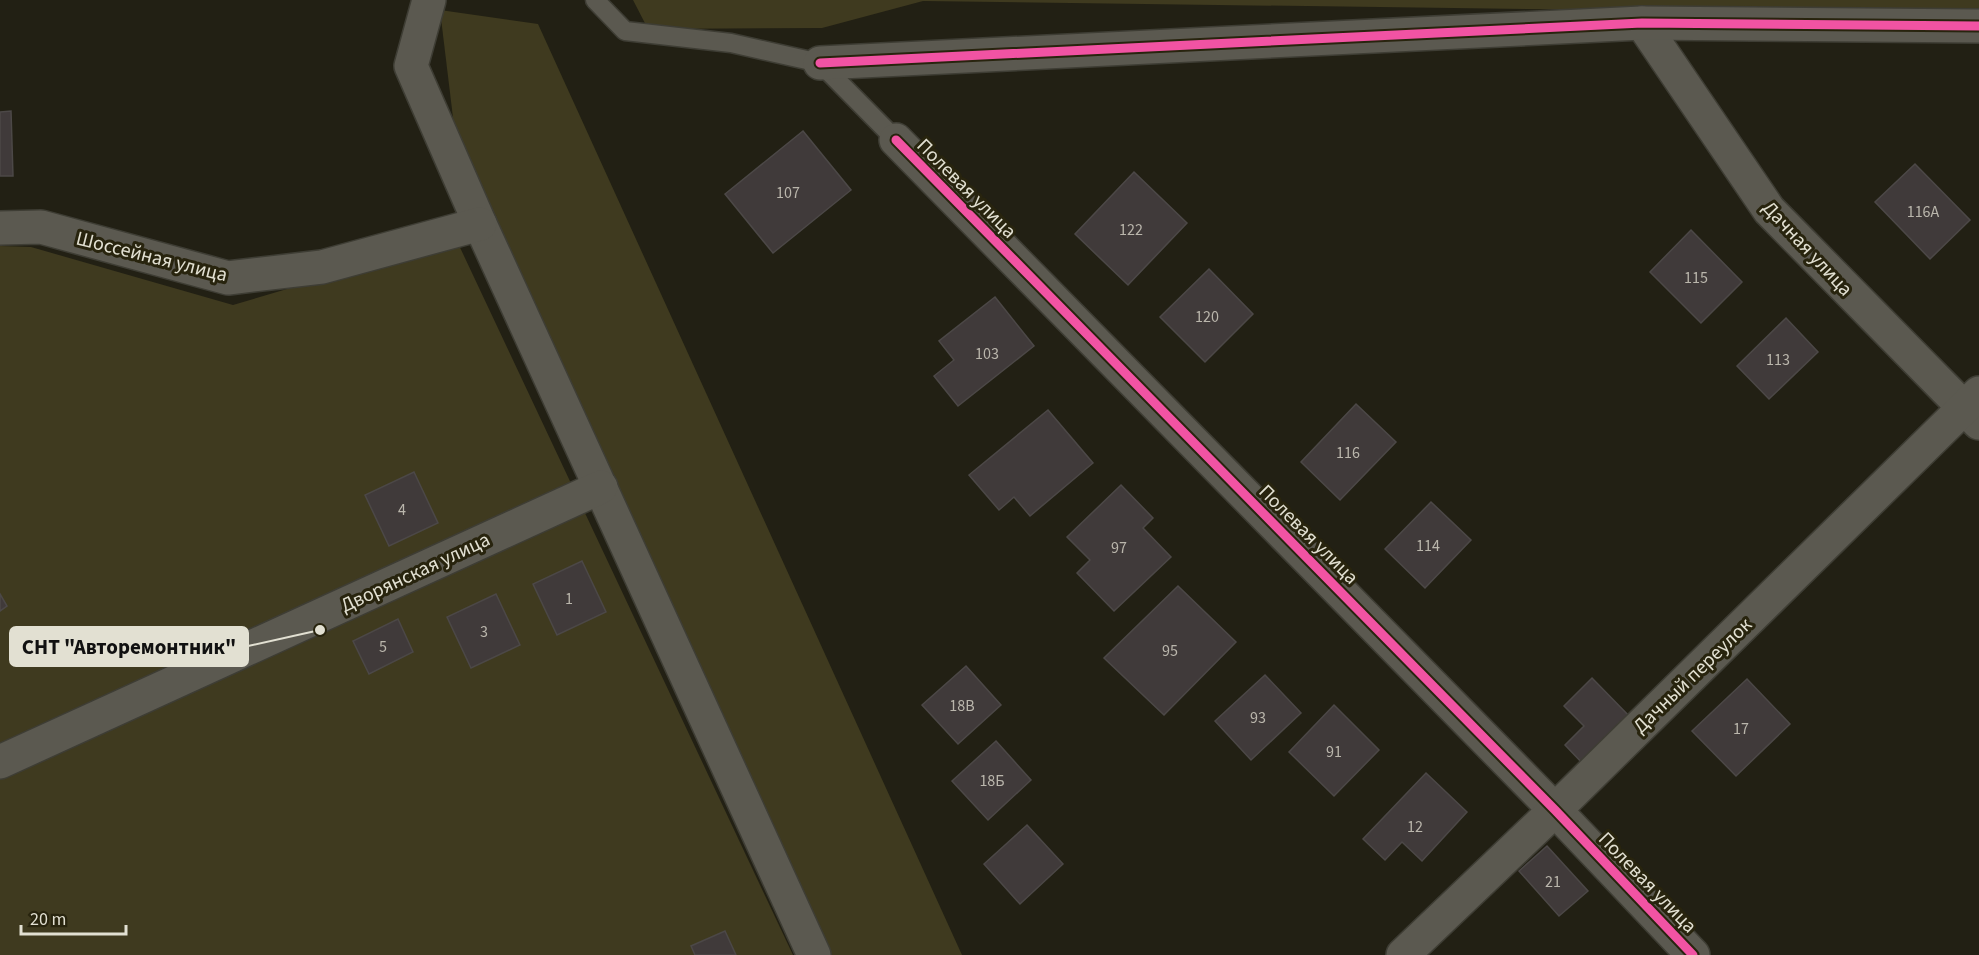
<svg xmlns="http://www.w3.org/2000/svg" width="1979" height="955" font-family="'Source Sans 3',sans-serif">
<rect width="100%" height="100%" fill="#222014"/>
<g fill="#3f3a1f">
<polygon points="633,0 1979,0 1979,15 923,1 822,28 648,29"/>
<polygon points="440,10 538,24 962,955 830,955 455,134"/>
<polygon points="456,239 793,955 0,955 0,246 31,247 233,305"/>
</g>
<g fill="#403a3a" stroke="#4c4847" stroke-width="1.5">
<polygon points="11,111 13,176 0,176 0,112"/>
<polygon points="803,131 851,190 773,253 725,194"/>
<polygon points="1915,164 1970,220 1930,259 1875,202"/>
<polygon points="1134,172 1187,223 1128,285 1075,234"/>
<polygon points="1691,230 1742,282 1701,323 1650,272"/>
<polygon points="1209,269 1253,314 1205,362 1160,317"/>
<polygon points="995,297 1034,346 958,406 934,376 954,360 939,341"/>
<polygon points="1786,318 1818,352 1769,399 1737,366"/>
<polygon points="1356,404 1396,442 1340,500 1301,462"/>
<polygon points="1048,410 1093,463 1030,516 1014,497 999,510 969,475"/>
<polygon points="414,472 438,523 389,546 365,495"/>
<polygon points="1121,485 1153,518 1143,528 1171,557 1114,611 1077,573 1090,560 1067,537"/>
<polygon points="1431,502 1471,540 1425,588 1385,549"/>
<polygon points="582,561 606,612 557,635 533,584"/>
<polygon points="1178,586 1236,642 1164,715 1104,658"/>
<polygon points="0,594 7,606 0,611"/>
<polygon points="496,594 520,645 471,668 447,617"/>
<polygon points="398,619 413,652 369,674 353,641"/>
<polygon points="966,666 1001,705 958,744 922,705"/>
<polygon points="1265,675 1301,713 1251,760 1215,721"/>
<polygon points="1592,678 1633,720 1586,767 1565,745 1584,726 1564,706"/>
<polygon points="1747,679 1790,724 1736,776 1692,731"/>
<polygon points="1334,705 1379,750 1334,796 1289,752"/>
<polygon points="996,741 1031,780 988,820 952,781"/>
<polygon points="1426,773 1467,812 1422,861 1402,842 1385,860 1363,839"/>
<polygon points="1027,825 1063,864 1020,904 984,864"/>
<polygon points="1547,846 1588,891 1559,916 1519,871"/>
<polygon points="725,931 736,955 695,955 691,946"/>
</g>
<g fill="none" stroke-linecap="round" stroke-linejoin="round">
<g stroke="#3e3d34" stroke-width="21">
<polyline id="service" points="595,0 625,31 731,43 820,63 896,140"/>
</g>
<g stroke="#3e3d34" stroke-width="36">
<g id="minor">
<polyline points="429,0 411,66 480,224 814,955"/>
<polyline points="1642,23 1769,210 1979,423"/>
<polyline points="820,63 1642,23 1979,26"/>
<polyline points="896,140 1555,810 1693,955"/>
<polyline points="0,228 41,227 228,278 322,267 480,224"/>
<polyline points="0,762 601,487"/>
<polyline points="1403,955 1555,810 1979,393"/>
</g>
</g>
<use href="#service" stroke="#5b5950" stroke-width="18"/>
<use href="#minor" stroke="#5b5950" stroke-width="33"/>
<g stroke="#28240e" stroke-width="13">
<g id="cycleway">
<polyline points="820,63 1642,23 1979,26"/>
<polyline points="896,140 1555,810 1693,955"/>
</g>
</g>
<use href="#cycleway" stroke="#f153a3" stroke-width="9"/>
</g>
<g text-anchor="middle" stroke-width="6" stroke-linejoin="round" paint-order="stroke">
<g font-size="16" fill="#bab6ac">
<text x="788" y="198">107</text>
<text x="1923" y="217">116А</text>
<text x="1131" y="235">122</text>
<text x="1696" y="283">115</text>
<text x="1207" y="322">120</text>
<text x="987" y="359">103</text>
<text x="1778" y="365">113</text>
<text x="1348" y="458">116</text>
<text x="402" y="515">4</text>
<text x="1428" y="551">114</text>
<text x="1119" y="553">97</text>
<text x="569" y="604">1</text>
<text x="484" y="637">3</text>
<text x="383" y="652">5</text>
<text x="1170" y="656">95</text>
<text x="962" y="711">18В</text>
<text x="1258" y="723">93</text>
<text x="1741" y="734">17</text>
<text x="1334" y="757">91</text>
<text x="992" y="786">18Б</text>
<text x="1415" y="832">12</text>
<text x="1553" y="887">21</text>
</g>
<g font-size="20" fill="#e2e0d2" stroke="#28240e">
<text transform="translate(967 188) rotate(45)" y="7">Полевая улица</text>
<text transform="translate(1808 248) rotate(47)" y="7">Дачная улица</text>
<text transform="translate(152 256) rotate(14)" y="7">Шоссейная улица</text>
<text transform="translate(1309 534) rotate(45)" y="7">Полевая улица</text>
<text transform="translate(415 572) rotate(-25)" y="7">Дворянская улица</text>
<text transform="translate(1692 675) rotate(-44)" y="7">Дачный переулок</text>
<text transform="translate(1648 882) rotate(46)" y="7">Полевая улица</text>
</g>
</g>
<path fill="none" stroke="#e2e0d2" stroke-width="2" d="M320 630L248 646"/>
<circle fill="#e2e0d2" stroke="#28240e" stroke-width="2" cx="320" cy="630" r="6"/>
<rect fill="#e2e0d2" stroke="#e2e0d2" stroke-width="2" x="10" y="627" width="238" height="39" rx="6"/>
<g font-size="21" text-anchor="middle" font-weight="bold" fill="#111">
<text x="129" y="654">СНТ "Авторемонтник"</text>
</g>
<path d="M21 925v9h105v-9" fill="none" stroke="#e2e0d2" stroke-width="3"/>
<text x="30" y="925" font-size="18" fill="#e2e0d2" stroke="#28240e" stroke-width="4.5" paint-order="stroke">20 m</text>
</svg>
